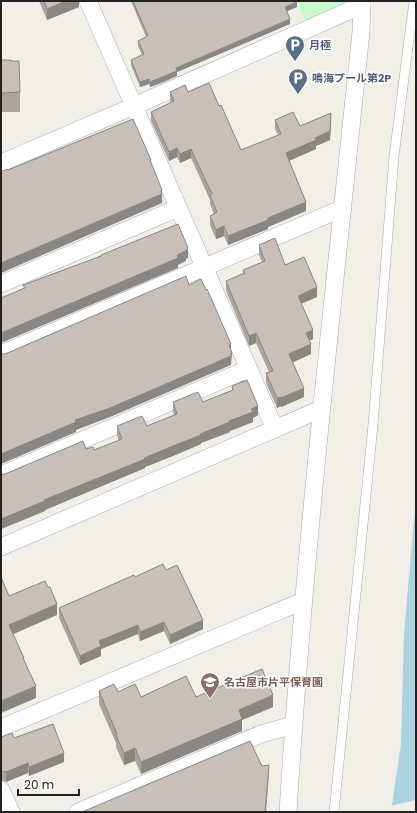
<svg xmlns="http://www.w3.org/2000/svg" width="417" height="813" font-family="Poppins,'Noto Sans JP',sans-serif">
<rect width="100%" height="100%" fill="#f2efe9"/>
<polygon fill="#c8facc" points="297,1 345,1 345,2 306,23"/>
<polygon fill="#aad3df" points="416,498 416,812 391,812 401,743 404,633"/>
<polygon fill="#f2efe9" points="416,800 416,812 389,812 390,806"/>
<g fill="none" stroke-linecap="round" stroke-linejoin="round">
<g stroke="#a9a9a9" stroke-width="10">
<polyline id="lane" points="334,812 373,425 394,156 414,1"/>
</g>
<g stroke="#a9a9a9" stroke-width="18">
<g id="street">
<polyline points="88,1 275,429"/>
<polyline points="1,163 134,106 362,5"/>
<polyline points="1,284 178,208"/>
<polyline points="1,354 343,208"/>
<polyline points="1,475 248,369"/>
<polyline points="1,547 321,409"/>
<polyline points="1,728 303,601"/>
<polyline points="1,790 11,812"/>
<polyline points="78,812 261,734 293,725"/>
<path d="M288,812c16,-261 46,-520 73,-780l1,-31"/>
</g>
</g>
<use href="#lane" stroke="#fff" stroke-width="9"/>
<use href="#street" stroke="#fff" stroke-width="17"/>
</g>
<g fill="#aba49e">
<polygon points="39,1 79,1 79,7 47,20"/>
<polygon points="131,1 296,1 297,7 287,11 290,24 177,72 177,76 162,83 150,87 149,84 140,87 131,65 131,60 142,55 138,46 138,41 146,37"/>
<polygon points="1,60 11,61 20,92 20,112 1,112"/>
<polygon points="170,92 188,92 219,106 241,150 278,135 275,129 275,120 300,126 331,122 330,140 316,146 316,149 289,161 306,211 268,227 268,229 228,245 224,236 216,239 210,225 210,216 214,214 210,204 210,200 191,158 180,163 177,157 169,161 151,121 151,112 171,103 170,101"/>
<polygon points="259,245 285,265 317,297 301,304 313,339 309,341 311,354 293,362 304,397 281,407 281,406 277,408 266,383 266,373 269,372 256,343 249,346 226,291 226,281 243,273 243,270 262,262 259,255"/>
<polygon points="232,386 258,415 253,418 253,422 230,431 230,432 201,443 201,444 173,456 145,467 145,468 45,510 45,511 1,529 1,475 5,474 86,449 94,450 119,441 117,436 117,426 147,426 174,415 173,412 173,402 203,402 232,390"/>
<polygon points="166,570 203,629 170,644 164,631 140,641 138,634 101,649 101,656 80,665 59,618 59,608 135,577"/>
<polygon points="99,691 118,692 141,697 196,697 273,707 242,720 242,731 141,774 135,761 124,765 116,747 116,743 99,704"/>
<polygon points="1,737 14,738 64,762 29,776 28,773 6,782 1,780"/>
</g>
<g fill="#8b8681">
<polygon points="66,1 79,1 79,7 47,20 47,9"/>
<polygon points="297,2 297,7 285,12 285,7"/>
<polygon points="290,19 290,24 177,72 177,76 150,87 150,82 176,68"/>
<polygon points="149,79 149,84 140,87 140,82"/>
<polygon points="331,113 331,122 330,140 316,146 316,149 286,162 286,153 315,138"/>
<polygon points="177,148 177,157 169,161 169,152"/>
<polygon points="191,149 191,158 180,163 180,154"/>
<polygon points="162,190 162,203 1,273 1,263"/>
<polygon points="306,202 306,211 268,227 268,229 228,245 228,236 268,218"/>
<polygon points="224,226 224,236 216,239 216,230"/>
<polygon points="188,248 188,258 186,259 186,261 178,265 178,268 1,343 1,333 177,255"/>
<polygon points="317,287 317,297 298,305 298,296"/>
<polygon points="313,330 313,339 306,342 306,333"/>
<polygon points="256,333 256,343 249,346 249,336"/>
<polygon points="231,344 231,353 232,353 231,365 110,417 76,430 76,432 1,464 1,454 75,420"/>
<polygon points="311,344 311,354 289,364 289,354"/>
<polygon points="304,388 304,397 281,407 281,398"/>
<polygon points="281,397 281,406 277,408 277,398"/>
<polygon points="258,406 258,415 253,418 253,422 230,431 230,432 201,443 201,444 173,456 145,467 145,468 45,510 45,511 1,529 1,519 44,500 229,421 251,409"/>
<polygon points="57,604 57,615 9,636 9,625"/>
<polygon points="203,620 203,629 170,644 170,635"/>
<polygon points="164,622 164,631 140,641 140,632"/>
<polygon points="138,625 138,634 101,649 101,656 80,665 80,656 99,641"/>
<polygon points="36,686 36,698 1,713 1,701"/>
<polygon points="273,695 273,707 242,720 242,731 141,774 141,762 239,710"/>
<polygon points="135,748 135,761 124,765 124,753"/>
<polygon points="64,753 64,762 29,776 29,767"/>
<polygon points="28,763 28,773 6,782 6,772"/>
<polygon points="269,765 269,773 266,812 265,812"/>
</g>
<g fill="#c7bfb8" stroke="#8b8681">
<polygon points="44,1 66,1 47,9"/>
<polygon points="133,1 296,1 297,2 285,7 290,19 176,68 177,71 150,82 149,79 140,82 131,60 144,54 138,41 148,36"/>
<polygon points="1,60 11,60 11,61 19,61 20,92 1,93"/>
<polygon points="209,83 219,106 221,105 241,150 281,134 275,120 293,112 300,126 331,113 330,131 315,138 316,140 286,153 306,202 268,218 268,220 228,236 224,226 216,230 210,216 217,212 210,195 212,194 191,149 180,154 177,148 169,152 151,112 174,101 170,92 185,85 188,92"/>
<polygon points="133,119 151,160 150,160 162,190 161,191 162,194 1,263 1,172 7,169 8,170"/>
<polygon points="178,224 188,248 186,250 186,251 177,255 178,258 1,333 1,298 25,288 23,285 101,256 101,255"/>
<polygon points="275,238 285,265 304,257 317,287 298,296 313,330 306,333 311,344 289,354 304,388 281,398 281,397 277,398 266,373 273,371 256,333 249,336 226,281 245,273 243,270 265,261 259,245"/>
<polygon points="186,276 189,285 201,279 206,290 207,289 231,344 229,345 232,353 231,353 231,356 110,408 75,420 76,422 1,454 1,354 5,354"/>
<polygon points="247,380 258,406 251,409 253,412 229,421 230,422 200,434 201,435 173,446 144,458 145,459 44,500 45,501 1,519 1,475 5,474 83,441 86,449 93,447 94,450 122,439 117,426 142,416 147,426 177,414 173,402 198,392 203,402 233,390 232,386"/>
<polygon points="163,564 166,570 177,565 203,620 170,635 164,622 140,632 138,625 99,641 101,646 80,656 59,608 134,575 135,577"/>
<polygon points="1,577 9,596 45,581 48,587 50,587 57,604 9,625 24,658 23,658 36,686 1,701"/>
<polygon points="262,669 273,695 239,710 242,719 141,762 135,748 124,753 116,735 117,734 99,691 114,684 118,692 135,684 141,697 186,676 196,697"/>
<polygon points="53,724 64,753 29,767 28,763 6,772 1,771 1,737 12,733 14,738"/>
<polygon points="250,741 262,766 269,765 265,812 82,812"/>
</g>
<defs>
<g id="parking-pin" transform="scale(1)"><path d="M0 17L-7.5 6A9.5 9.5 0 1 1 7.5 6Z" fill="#5c6f8a" stroke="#fff"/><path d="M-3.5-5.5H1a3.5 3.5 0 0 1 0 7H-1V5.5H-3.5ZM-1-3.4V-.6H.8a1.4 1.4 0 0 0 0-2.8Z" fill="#fff"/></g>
<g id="school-pin" transform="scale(1)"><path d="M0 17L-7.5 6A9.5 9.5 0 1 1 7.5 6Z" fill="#8d6e63" stroke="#fff"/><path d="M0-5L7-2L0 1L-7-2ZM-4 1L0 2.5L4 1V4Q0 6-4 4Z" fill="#fff"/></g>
</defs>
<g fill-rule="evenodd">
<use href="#parking-pin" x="295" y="45"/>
<use href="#parking-pin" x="298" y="78"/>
<use href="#school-pin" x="210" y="682"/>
</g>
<g text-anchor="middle" stroke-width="3" stroke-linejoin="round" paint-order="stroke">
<g font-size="11" font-weight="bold" fill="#4e5e75" stroke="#fff" text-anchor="start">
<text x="309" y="49">月極</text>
<text x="312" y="82">鳴海プール第2P</text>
</g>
<g font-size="11" font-weight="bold" fill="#785e54" stroke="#fff" text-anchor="start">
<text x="224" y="686">名古屋市片平保育園</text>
</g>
</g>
<rect width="417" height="813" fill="none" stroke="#222222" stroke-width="4"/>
<path d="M18 789v6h61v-6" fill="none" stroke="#222222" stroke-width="2"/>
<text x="24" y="789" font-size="12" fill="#222222" stroke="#ffffff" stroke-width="3" paint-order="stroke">20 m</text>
</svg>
